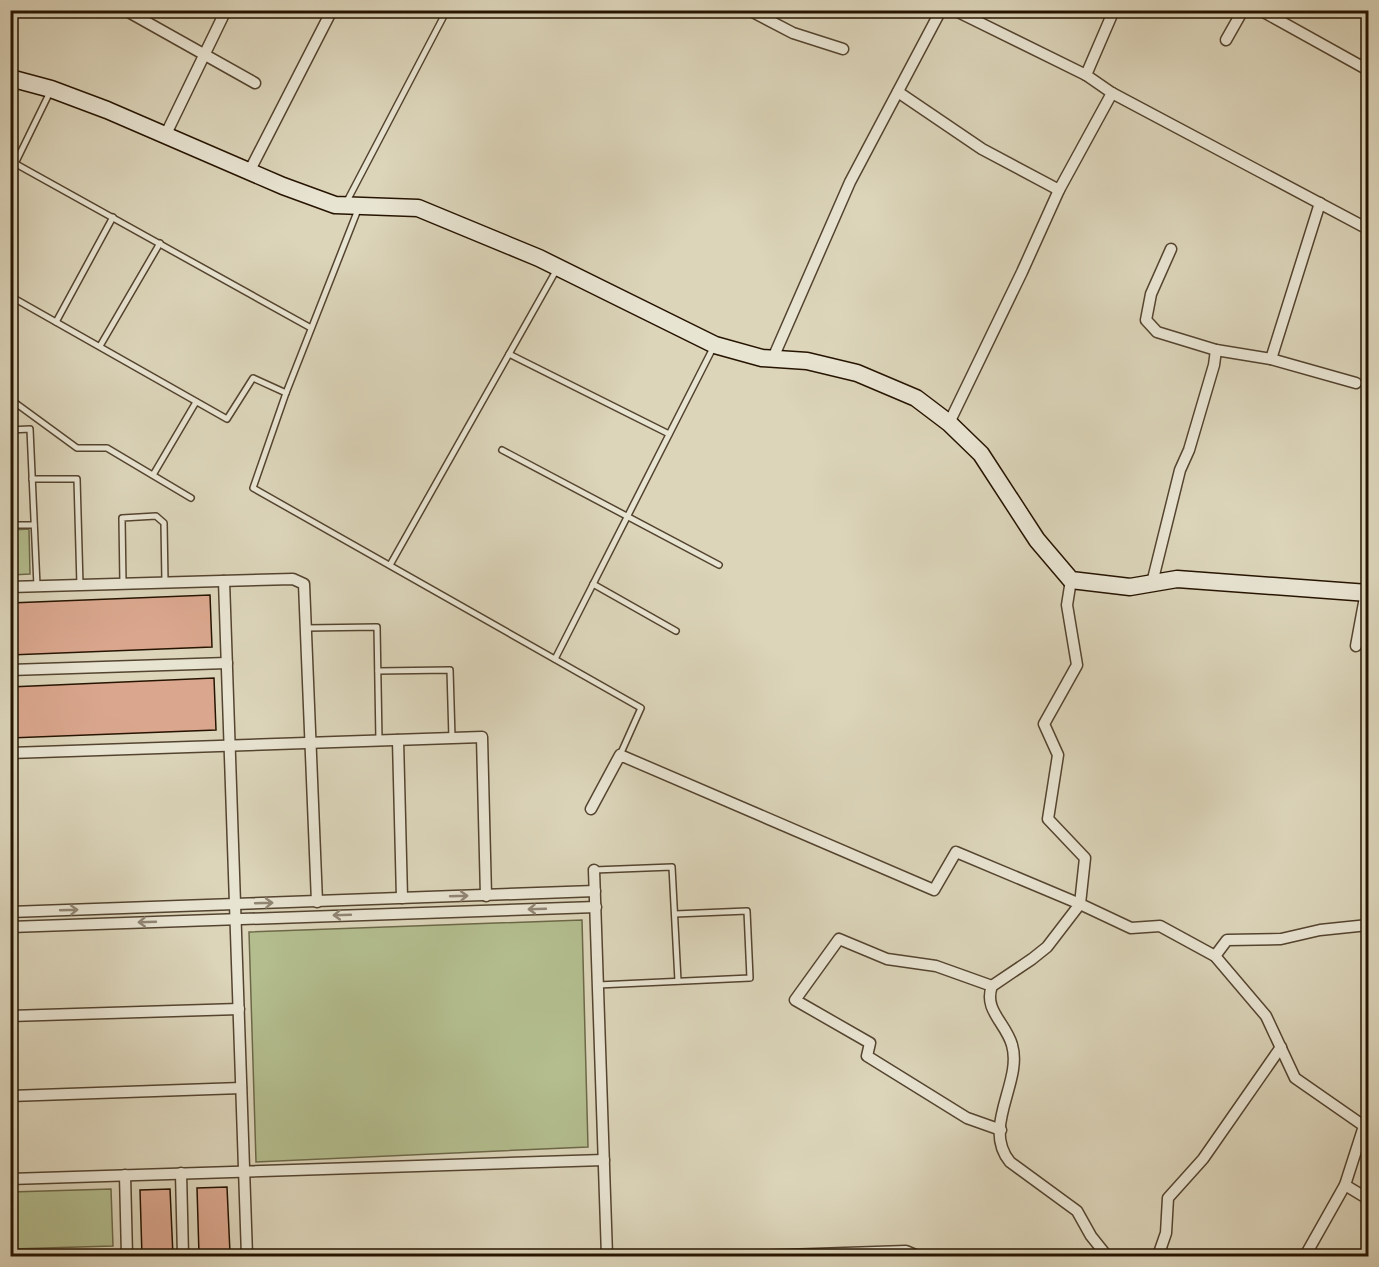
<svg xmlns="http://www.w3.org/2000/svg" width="1379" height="1267" font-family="Vollkorn,serif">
<rect width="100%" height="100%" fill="#dcd5ba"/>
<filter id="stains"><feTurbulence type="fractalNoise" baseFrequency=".00333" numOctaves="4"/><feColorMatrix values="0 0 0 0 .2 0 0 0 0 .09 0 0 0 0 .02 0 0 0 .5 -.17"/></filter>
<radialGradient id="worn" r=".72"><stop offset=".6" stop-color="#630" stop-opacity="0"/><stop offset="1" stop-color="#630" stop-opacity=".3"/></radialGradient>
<g fill="#b3bd8e" stroke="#6c6848" stroke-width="1.5">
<polygon points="29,529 30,574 11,575 11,530"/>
<polygon points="582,920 588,1147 256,1162 249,932"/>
<polygon points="111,1189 113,1246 11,1249 11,1192"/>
</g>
<g fill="#daa78e" stroke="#261401" stroke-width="1.5">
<polygon points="210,595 212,647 10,655 10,603"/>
<polygon points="214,678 216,730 10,738 10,687"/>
<polygon points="227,1187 230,1253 199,1255 197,1188"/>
<polygon points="170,1189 173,1256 142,1257 140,1190"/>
</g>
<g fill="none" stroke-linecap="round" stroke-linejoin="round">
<g stroke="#54442f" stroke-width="8">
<g id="lane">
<polyline points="16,164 311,328"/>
<polyline points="10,174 50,92"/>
<polyline points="346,203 447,10"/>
<polyline points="359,207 286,393 253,488 641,708 620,755"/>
<polyline points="10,296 227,419 253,378 286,393"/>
<polyline points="56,322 113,217"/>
<polyline points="100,346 160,243"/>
<polyline points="509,354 669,434"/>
<polyline points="10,399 77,448 107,448 191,498"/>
<polyline points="10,430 30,429 37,586"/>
<polyline points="502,450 719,565"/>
<polyline points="153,475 196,402"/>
<polyline points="32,479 77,479 80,585"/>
<polyline points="10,525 34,525"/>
<polyline points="390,565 557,269"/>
<polyline points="123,584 122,518 156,516 164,523 165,582"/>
<polyline points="593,584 676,631"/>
<polyline points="306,628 377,627 379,741"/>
<polyline points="555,659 714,346"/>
<polyline points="378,671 450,670 452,738"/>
<polyline points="594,870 672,867 678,981"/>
<polyline points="598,985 750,978 747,911 675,914"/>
</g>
</g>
<g stroke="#54442f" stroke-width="13">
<g id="street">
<polyline points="125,10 255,83"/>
<polyline points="749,10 793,33 843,49"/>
<polyline points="954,10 1086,75 1112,93 1368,229"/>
<polyline points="1260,10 1368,70"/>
<polyline points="1226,40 1243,10"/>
<polyline points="1086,75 1114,10"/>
<polyline points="898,92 982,149 1059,190"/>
<polyline points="165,136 226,10"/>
<polyline points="249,172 332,10"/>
<polyline points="1171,249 1151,294 1146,320 1157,332 1216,350 1271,359 1356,383"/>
<polyline points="773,358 850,182 941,10"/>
<polyline points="1271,359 1320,203"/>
<polyline points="949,423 1022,272 1059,190 1112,93"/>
<polyline points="1071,580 1067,605 1077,665 1044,724 1058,755 1048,819 1085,858 1080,904 1131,928 1160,926 1215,956 1266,1016 1295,1078 1364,1126 1345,1185 1368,1199"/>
<polyline points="224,581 247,1256"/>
<polyline points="1152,583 1180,470 1189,450 1214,365 1216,350"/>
<polyline points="10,587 293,579 304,584 317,902"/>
<polyline points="1356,646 1366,592"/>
<polyline points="10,670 227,663"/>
<polyline points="398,740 402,898"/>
<polyline points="10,753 482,737 486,896"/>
<path d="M591,809l29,-54 314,135 22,-38 124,52 -33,43 -15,12 -40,27c-9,24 14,37 20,59 11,37 -31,82 -2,117l67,49 14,25 16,20"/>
<polyline points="594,870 607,1256"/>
<polyline points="10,912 595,891"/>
<polyline points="10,927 596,907"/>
<polyline points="1215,956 1227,940 1281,939 1320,930 1368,925"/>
<polyline points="992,986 936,966 887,959 839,939 795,1000 870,1043 867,1056 967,1118 1001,1130"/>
<polyline points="10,1016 239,1009"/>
<polyline points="10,1096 241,1088"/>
<polyline points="181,1173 183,1256"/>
<polyline points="125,1175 127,1256"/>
<polyline points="10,1179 604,1160"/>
<polyline points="752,1256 906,1251 918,1256"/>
<polyline points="1158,1256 1166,1233 1168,1198 1203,1159 1281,1047"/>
<polyline points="1305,1256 1345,1185"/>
</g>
</g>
<g stroke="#261401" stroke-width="19">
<polyline id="secondary" points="10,78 51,89 107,110 283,186 335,205 418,208 539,258 715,345 762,358 807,361 857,373 916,398 949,423 981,454 1037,540 1071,580 1130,587 1177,579 1368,593"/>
</g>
<use href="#lane" stroke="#e8e4d2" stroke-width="5"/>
<use href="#street" stroke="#e8e4d2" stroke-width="10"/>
<use href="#secondary" stroke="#e8e4d2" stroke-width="16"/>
</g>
<defs><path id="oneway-shaft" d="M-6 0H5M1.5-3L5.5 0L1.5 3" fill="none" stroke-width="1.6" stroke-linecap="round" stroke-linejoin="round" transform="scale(1.5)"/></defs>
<g stroke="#918674">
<use href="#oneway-shaft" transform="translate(459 896) rotate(-2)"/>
<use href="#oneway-shaft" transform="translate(264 903) rotate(-2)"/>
<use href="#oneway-shaft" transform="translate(537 909) rotate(178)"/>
<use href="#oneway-shaft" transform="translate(69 910) rotate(-2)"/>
<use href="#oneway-shaft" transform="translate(342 915) rotate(178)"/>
<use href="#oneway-shaft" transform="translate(147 922) rotate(178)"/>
</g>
<rect width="1379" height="1267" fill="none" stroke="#dcd5ba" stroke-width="36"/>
<rect x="12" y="12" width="1355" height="1243" fill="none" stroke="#261401" stroke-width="3"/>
<rect x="18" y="18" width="1343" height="1231" fill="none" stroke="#261401" stroke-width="1.5"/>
<rect width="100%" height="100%" filter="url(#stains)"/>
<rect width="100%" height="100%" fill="url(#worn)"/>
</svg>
